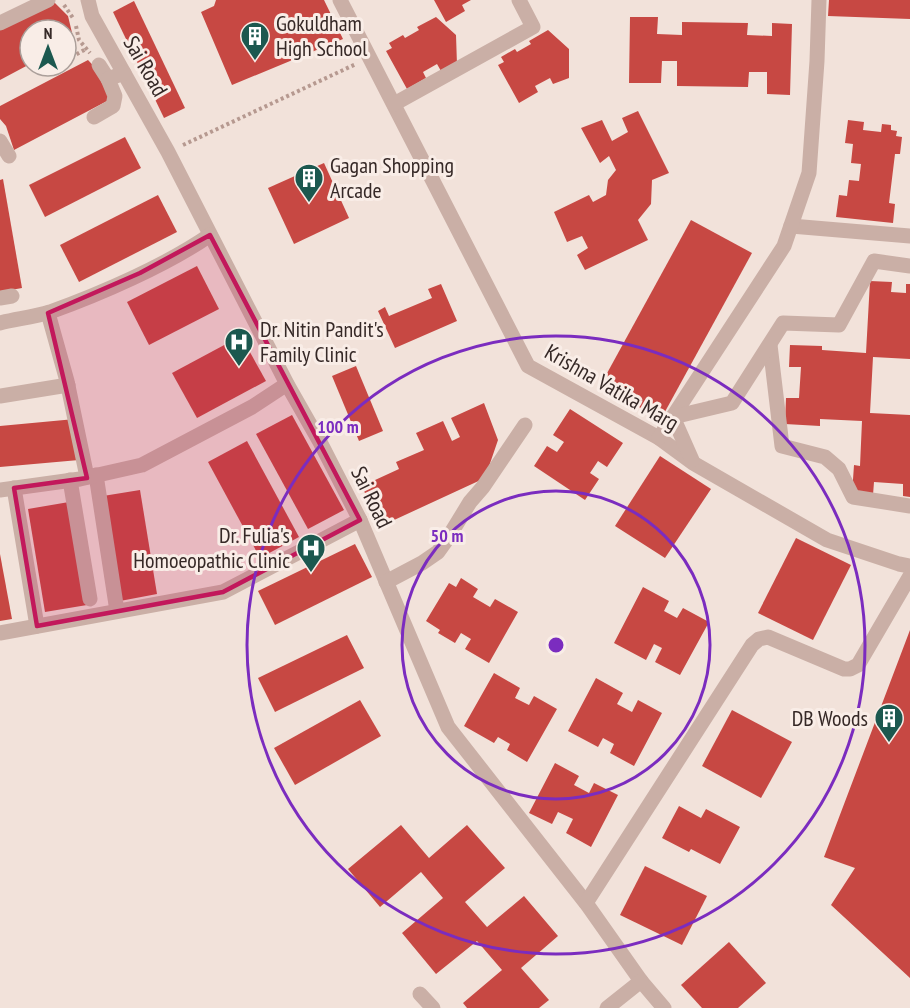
<svg xmlns="http://www.w3.org/2000/svg" width="910" height="1008" font-family="'PT Sans Narrow',sans-serif">
<rect width="100%" height="100%" fill="#f2e2da"/>
<g fill="#c74843">
<polygon points="216,0 324,0 343,39 232,85 201,12 214,6"/>
<polygon points="434,0 471,0 462,5 465,11 446,22"/>
<polygon points="829,0 910,0 910,19 828,16"/>
<polygon points="53,1 68,16 74,41 66,45 66,30 30,30 30,64 0,80 0,28"/>
<polygon points="134,1 185,108 164,118 113,12"/>
<polygon points="436,17 456,35 457,65 441,71 437,64 423,72 426,78 407,89 386,51 392,48 389,43 403,35 405,38 419,30 417,27"/>
<polygon points="630,17 658,17 657,34 682,35 682,22 748,23 747,35 772,36 772,23 792,24 790,95 767,94 767,72 749,72 748,87 677,86 677,61 662,61 661,83 629,83"/>
<polygon points="548,30 569,49 569,78 553,84 550,78 535,86 538,92 519,103 498,65 504,62 501,57 515,49 517,52 531,44 529,41"/>
<polygon points="88,60 103,76 109,100 14,150 6,126 0,119 0,106"/>
<polygon points="638,111 669,173 652,180 651,204 638,220 648,240 585,270 577,255 588,248 582,236 567,242 554,212 589,195 593,202 606,195 608,180 616,170 609,156 600,163 581,128 602,120 612,141 628,132 622,118"/>
<polygon points="848,120 864,122 863,130 881,132 882,124 891,125 891,130 897,131 896,136 902,137 900,154 895,154 889,203 895,204 893,223 836,217 839,195 847,196 849,180 859,181 861,164 851,163 853,144 845,143"/>
<polygon points="125,137 141,168 45,217 29,185"/>
<polygon points="324,163 349,218 294,244 268,188"/>
<polygon points="3,179 22,288 0,292 0,180"/>
<polygon points="158,195 177,232 79,282 60,245"/>
<polygon points="691,220 752,253 661,419 600,386"/>
<polygon points="197,266 219,309 149,345 127,302"/>
<polygon points="870,281 892,282 891,292 906,293 906,284 910,284 910,359 873,357 870,413 910,415 910,497 903,496 903,484 874,482 873,495 852,494 854,465 860,466 862,421 820,419 820,426 785,424 786,398 799,398 801,367 789,367 790,345 822,346 822,350 866,353"/>
<polygon points="441,284 457,321 395,348 378,311 385,307 389,316 432,298 428,289"/>
<polygon points="241,336 266,381 197,418 172,373"/>
<polygon points="356,366 383,431 359,441 332,376"/>
<polygon points="484,403 498,440 485,478 379,527 362,486 399,469 396,462 424,450 416,433 443,421 452,441 460,437 451,418"/>
<polygon points="570,409 623,443 607,467 598,461 590,473 599,479 585,500 534,466 547,446 557,452 564,442 553,435"/>
<polygon points="292,415 344,510 308,529 256,434"/>
<polygon points="75,419 79,460 0,467 0,426"/>
<polygon points="247,441 299,537 260,558 208,462"/>
<polygon points="660,456 711,489 665,558 615,526"/>
<polygon points="140,490 157,594 120,601 103,496"/>
<polygon points="69,502 87,605 45,612 28,509"/>
<polygon points="796,538 851,565 813,640 758,613"/>
<polygon points="355,544 372,577 275,625 258,591"/>
<polygon points="0,554 12,619 0,621"/>
<polygon points="461,578 478,589 473,597 490,607 495,599 518,612 489,663 465,649 471,639 461,633 455,643 438,633 440,630 426,621 449,583 456,587"/>
<polygon points="643,587 669,601 664,611 677,618 683,608 709,622 680,675 655,662 662,648 654,644 646,660 614,643"/>
<polygon points="910,630 910,978 831,905 855,868 824,857"/>
<polygon points="347,635 364,668 275,712 258,678"/>
<polygon points="494,673 520,688 515,698 529,705 534,696 557,709 527,762 507,750 510,744 498,737 494,743 464,726"/>
<polygon points="596,678 623,693 617,704 632,712 638,700 662,713 634,766 610,753 614,744 603,738 598,747 568,731"/>
<polygon points="360,700 381,736 295,785 274,748"/>
<polygon points="732,710 792,742 761,798 702,766"/>
<polygon points="555,763 579,776 574,785 589,793 594,783 618,795 591,847 566,833 573,819 558,812 552,824 529,813"/>
<polygon points="679,806 701,818 706,809 740,827 720,864 691,849 689,852 662,838"/>
<polygon points="401,825 429,858 467,825 505,868 465,902 487,927 524,896 558,936 521,968 549,1000 539,1008 467,1008 463,1003 502,970 477,941 436,974 402,933 443,898 421,872 380,907 348,869"/>
<polygon points="645,866 707,896 682,945 620,915"/>
<polygon points="729,942 766,983 738,1008 702,1008 681,985"/>
</g>
<g fill="none" stroke-linecap="round" stroke-linejoin="round">
<g stroke="#b69990" stroke-width="4" stroke-dasharray="3 3" stroke-linecap="butt">
<polyline points="64,5 73,18"/>
<polyline points="76,26 79,40 90,53"/>
<polyline points="66,60 86,49"/>
<polyline points="183,145 356,64"/>
</g>
<g stroke="#caafa6" stroke-width="15">
<polyline points="88,0 92,16 168,152 287,384 320,442 360,520 448,727 586,903 641,981 664,1008"/>
<polyline points="340,0 528,366 659,438 693,463 827,540 899,564 910,566"/>
<polyline points="0,23 48,0"/>
<polyline points="99,65 108,79"/>
<polyline points="394,104 533,27 519,0"/>
<polyline points="94,117 113,106 115,96 108,79 124,73"/>
<polyline points="0,141 9,156"/>
<polyline points="791,226 910,236"/>
<polyline points="0,298 12,296"/>
<polyline points="48,313 67,381 87,477"/>
<path d="M0,323c16,-4 34,-6 50,-11 50,-18 117,-47 160,-77"/>
<polyline points="770,345 782,446 825,457 839,469 853,497 910,506"/>
<polyline points="0,396 68,385"/>
<polyline points="659,438 784,246 809,173 817,61 819,0"/>
<polyline points="692,460 673,417 732,403 783,323 839,325 874,261 910,266"/>
<polyline points="96,475 117,611"/>
<polyline points="70,480 90,599"/>
<polyline points="14,488 37,626"/>
<polyline points="0,490 80,479 142,465 252,407 287,384"/>
<polyline points="386,582 422,563 438,552 448,538 470,502 483,487 525,425"/>
<polyline points="0,633 223,592 360,520"/>
<polyline points="586,903 752,645 759,639 768,637 844,669 850,669 858,665 910,576"/>
<polyline points="420,994 433,1008"/>
<polyline points="607,1008 641,981"/>
</g>
</g>
<path fill="#c2185b" fill-opacity="0.2" stroke="#c2185b" stroke-width="4.5" stroke-linejoin="round" d="M210,235l150,285 -137,72 -186,34 -23,-138 73,-10 -39,-165 92,-40z"/>
<g fill="none" stroke="#7b2cbf" stroke-width="3">
<circle cx="556" cy="645" r="154"/>
<circle cx="556" cy="645" r="309"/>
</g>
<defs>
<g id="building-pin" transform="scale(1.5)"><path d="M0 17L-7.5 6A9.5 9.5 0 1 1 7.5 6Z" fill="#1c584f" stroke="#f9ede7"/><path d="M-4-6H4V6H1V3H-1V6H-4ZM-2.5-4.3h1.7v1.8h-1.7ZM.8-4.3h1.7v1.8H.8ZM-2.5-1h1.7V.8h-1.7ZM.8-1h1.7V.8H.8Z" fill="#fff"/></g>
<g id="hospital-pin" transform="scale(1.5)"><path d="M0 17L-7.5 6A9.5 9.5 0 1 1 7.5 6Z" fill="#1c584f" stroke="#f9ede7"/><path d="M-5-5h3v3.5h4V-5h3V5h-3V1.5h-4V5h-3Z" fill="#fff"/></g>
</defs>
<g fill-rule="evenodd">
<use href="#building-pin" x="255" y="36"/>
<use href="#building-pin" x="309" y="178"/>
<use href="#hospital-pin" x="239" y="342"/>
<use href="#hospital-pin" x="311" y="548"/>
<use href="#building-pin" x="889" y="718"/>
</g>
<g text-anchor="middle" stroke-width="6" stroke-linejoin="round" paint-order="stroke">
<g font-size="22" fill="#362927" stroke="#f9ede7" text-anchor="start">
<text x="276" y="31">Gokuldham<tspan x="276" dy="25">High School</tspan></text>
<text x="330" y="173">Gagan Shopping<tspan x="330" dy="25">Arcade</tspan></text>
<text x="260" y="337">Dr. Nitin Pandit's<tspan x="260" dy="25">Family Clinic</tspan></text>
<text x="290" y="543" text-anchor="end">Dr. Fulia's<tspan x="290" dy="25">Homoeopathic Clinic</tspan></text>
<text x="868" y="726" text-anchor="end">DB Woods</text>
</g>
<g font-size="22" fill="#362927" stroke="#f9ede7">
<text transform="translate(146 66) rotate(60)" y="8">Sai Road</text>
<text transform="translate(612 387) rotate(30)" y="8">Krishna Vatika Marg</text>
<text transform="translate(372 497) rotate(64)" y="8">Sai Road</text>
</g>
</g>
<circle cx="556" cy="645" r="9" fill="#7b2cbf" stroke="#f9ede7" stroke-width="3"/>
<g font-size="18" text-anchor="middle" font-weight="bold" fill="#7b2cbf" stroke="#f9ede7" stroke-width="6" stroke-linejoin="round" paint-order="stroke">
<text x="338" y="433">100 m</text>
<text x="447" y="542">50 m</text>
</g>
<g transform="translate(48 48)"><circle r="28" fill="#f9ede7" stroke="#ab9f9a" stroke-width="1.5"/>
<path d="M0-4.5L10 22L0 15L-10 22Z" fill="#1c584f"/>
<text y="-9" font-size="16" font-weight="bold" text-anchor="middle" fill="#362927">N</text>
</g>
</svg>
